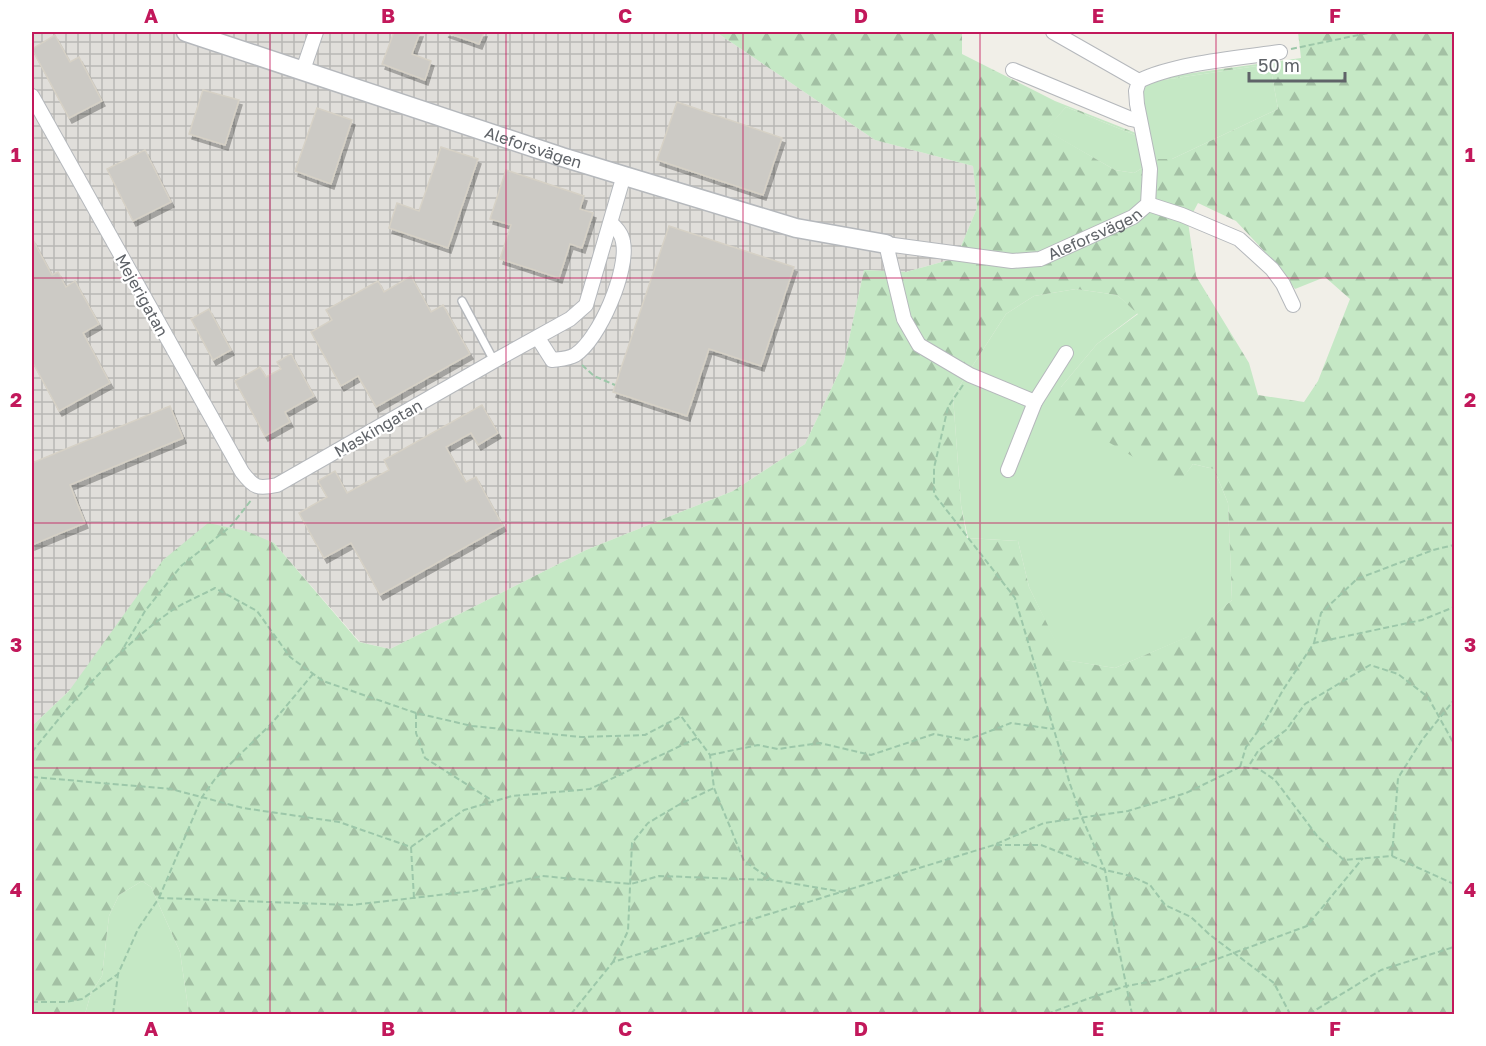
<svg xmlns="http://www.w3.org/2000/svg" width="1486" height="1046" font-family="'Golos Text',sans-serif">
<defs>
<pattern id="industrial-grid" width="8" height="8" patternUnits="userSpaceOnUse" patternTransform="scale(1.5)"><rect width="8" height="8" fill="#e0deda"/><path d="M0 4h8M4 0v8" fill="none" stroke="#b9b8b5"/></pattern>
<pattern id="forest-firs" width="22" height="20" patternUnits="userSpaceOnUse" patternTransform="scale(1.5)"><rect width="22" height="20" fill="#c5e8c5"/><path d="M5 1l3.5 6h-7zM16 11l3.5 6h-7z" fill="#a3c0a4"/></pattern>
<filter id="shadow"><feDropShadow dx="3" dy="5" stdDeviation="0" flood-color="#0004"/></filter>
</defs>
<rect width="100%" height="100%" fill="#f1efe8"/>
<polygon fill="url(#industrial-grid)" points="32,32 716,32 875,140 973,166 977,208 956,258 906,272 864,270 844,362 805,444 733,491 586,550 390,649 360,642 274,543 69,691 32,726"/>
<g fill="#c5e8c5">
<polygon points="1270,64 1278,109 1172,159 1155,159 1145,121 1141,93 1150,82"/>
<polygon points="1066,107 1135,135 1144,167 1134,173 1115,170 1045,130"/>
<polygon points="1076,289 1117,295 1138,313 1097,344 1061,387 1179,483 1193,464 1214,469 1228,503 1232,600 1190,636 1115,668 1064,660 1029,587 1018,541 968,538 961,505 953,396 1006,314 1034,296"/>
<polygon points="142,881 151,887 180,952 189,1014 85,1014 91,993 102,976 109,916 119,895"/>
</g>
<path fill="url(#forest-firs)" fill-rule="evenodd" d="M716,32h246v22l93,47 81,32 -6,-38 20,-16 151,-21 -3,-26h156v982h-1265l-9,-62 -29,-65 -9,-6 -23,14 -10,21 -7,60 -11,17 -6,21h-53v-288l37,-35 94,-131 45,-37 38,8 28,12 85,99 31,7 196,-99 147,-59 72,-47 39,-82 20,-92 42,2 50,-14 21,-50 -4,-42 -98,-26zM1270,64l8,45 -106,50h-17l-10,-38 -4,-27 9,-12zM1066,107l69,28 9,32 -10,6 -19,-3 -69,-40zM1198,203l38,18 43,46 16,22 30,-12 25,22 -32,82 -14,21 -46,-7 -9,-32 -53,-87 -8,-54zM1076,289l41,6 21,19 -41,30 -36,43 -5,24 123,73 14,-20 21,5 14,34 4,97 -43,36 -74,32 -50,-8 -36,-73 -11,-46 -51,-3 -6,-33 -8,-109 53,-82 28,-18z"/>
<g fill="#cccac5" stroke="#d6d1c6" stroke-width="1.5" filter="url(#shadow)">
<polygon points="394,32 420,32 412,54 431,61 425,80 382,64"/>
<polygon points="445,32 484,32 479,44"/>
<polygon points="55,35 70,62 79,57 102,101 69,118 32,49"/>
<polygon points="203,90 239,100 225,145 189,134"/>
<polygon points="677,102 782,138 763,195 657,160"/>
<polygon points="317,108 352,120 331,184 295,171"/>
<polygon points="441,147 478,159 448,248 389,228 397,203 419,211"/>
<polygon points="145,150 171,202 133,221 107,169"/>
<polygon points="506,170 584,196 580,209 593,213 582,248 570,244 559,278 500,259 511,225 490,219"/>
<polygon points="669,226 794,267 761,366 709,349 687,416 613,392"/>
<polygon points="32,238 52,275 58,272 66,287 75,281 99,324 83,333 110,383 59,411 32,361"/>
<polygon points="411,276 431,312 443,305 470,354 376,407 358,376 341,386 311,332 332,320 326,310 378,281 384,292"/>
<polygon points="209,309 231,350 213,360 191,319"/>
<polygon points="291,354 314,396 285,412 290,422 265,436 235,381 260,367 266,377 281,369 277,362"/>
<polygon points="482,405 498,433 478,445 471,433 446,447 466,482 476,477 503,526 380,595 351,543 324,558 299,513 327,497 318,481 335,471 347,493 389,470 384,460"/>
<polygon points="170,406 183,438 70,485 85,523 32,545 32,463"/>
</g>
<g fill="none" stroke-linecap="round" stroke-linejoin="round">
<g stroke="#b5b8bc" stroke-width="10">
<polyline id="service" points="462,301 494,361"/>
</g>
<g stroke="#b5b8bc" stroke-width="16">
<g id="minor">
<polyline points="303,70 316,32"/>
<polyline points="1013,70 1131,119 1140,121"/>
<path d="M1139,81c36,-18 100,-23 141,-29"/>
<path d="M32,96l210,376c12,16 16,17 35,13l217,-124 76,-42 16,-14 38,-130"/>
<polyline points="1148,204 1182,215 1239,239 1272,269 1283,284 1293,305"/>
<path d="M538,338l14,22c8,-1 16,-1 23,-5 24,-15 54,-85 48,-113 -1,-8 -6,-13 -12,-19"/>
<path id="s1" d="M1035,402l-65,-27 -51,-30 -15,-26 -18,-75 126,17 28,-2 93,-42 15,-13 2,-35 -13,-65 -1,-13 3,-10 -86,-49"/>
<polyline points="1008,470 1035,402 1066,353"/>
</g>
</g>
<g stroke="#b5b8bc" stroke-width="21">
<g id="tertiary">
<path id="s2" d="M186,32l376,125 234,71 90,16"/>
</g>
</g>
<g stroke="#9cc7a9" stroke-width="2" stroke-dasharray="6 3" stroke-linecap="butt">
<polyline points="1291,49 1373,32"/>
<polyline points="582,365 594,376 615,385"/>
<polyline points="963,385 948,407 934,468 934,494 1015,598 1070,784 1082,818 1105,870 1114,925 1132,1014"/>
<polyline points="1314,643 1321,613 1357,579 1433,550 1454,545"/>
<polyline points="124,647 145,611 181,566 231,526 252,499"/>
<polyline points="416,713 416,733 425,758 493,801"/>
<path d="M32,752c42,-53 86,-104 142,-143 13,-8 28,-14 41,-21l42,23 33,46 33,24 93,32 56,13 109,11 64,-2 36,-19 29,39 4,33 30,73 28,19 71,12"/>
<polyline points="710,755 758,745 778,749 820,743 871,755 934,734 967,740 1011,723 1053,729"/>
<polyline points="1240,767 1246,747 1264,723 1283,690 1314,643 1422,620 1454,607"/>
<polyline points="32,777 171,789 243,808 339,822 411,847 464,810 512,796 590,789 697,738"/>
<polyline points="996,845 1041,845 1105,870 1131,876 1150,885 1165,905 1191,917 1210,935 1274,983 1290,1014"/>
<polyline points="411,847 414,898"/>
<polyline points="1392,856 1398,778 1422,740 1454,700"/>
<polyline points="159,898 202,797 215,779 272,723 313,674"/>
<polyline points="613,962 628,931 632,843 648,823 680,804 714,788"/>
<polyline points="32,1002 65,1002 82,999 118,974 138,929 159,898 352,905 474,891 542,876 631,884 659,876 769,880"/>
<polyline points="113,1014 118,974"/>
<polyline points="571,1014 613,962 994,845 1044,823 1128,811 1186,793 1240,767 1259,769 1275,780 1318,837 1344,860 1392,856 1454,884"/>
<polyline points="1047,1014 1087,999 1126,986 1160,980 1307,926 1363,858"/>
<polyline points="1309,1014 1381,970 1454,947"/>
</g>
<use href="#service" stroke="#fff" stroke-width="7"/>
<use href="#minor" stroke="#fff" stroke-width="14"/>
<use href="#tertiary" stroke="#fff" stroke-width="18"/>
<polyline stroke="#9cc7a9" stroke-width="2" stroke-dasharray="6 3" stroke-linecap="butt" points="1250,764 1258,751 1286,730 1305,704 1370,665 1398,674 1428,697 1454,744"/>
</g>
<path fill="none" stroke="#c2185b" stroke-width="1.5" stroke-opacity="0.55" d="M270,32v982M506,32v982M743,32v982M980,32v982M1216,32v982M32,278h1422M32,523h1422M32,768h1422"/>
<g text-anchor="middle" stroke-width="4.5" stroke-linejoin="round" paint-order="stroke">
<g font-size="16" fill="#5f6368" stroke="#fff">
<text dy="6" stroke="none"><textPath href="#s2" startOffset="366">Aleforsvägen</textPath></text>
<text dy="6" stroke="none"><textPath href="#s1" startOffset="452">Aleforsvägen</textPath></text>
<text transform="translate(142 295) rotate(61)" y="6">Mejerigatan</text>
<text transform="translate(378 428) rotate(-30)" y="6">Maskingatan</text>
</g>
</g>
<rect width="1486" height="1046" fill="none" stroke="#ffffff" stroke-width="66"/>
<path d="M1249 72v9h96v-9" fill="none" stroke="#5f6368" stroke-width="3"/>
<text x="1258" y="72" font-size="18" fill="#5f6368" stroke="#ffffff" stroke-width="4.5" paint-order="stroke">50 m</text>
<rect x="33" y="33" width="1420" height="980" fill="none" stroke="#c2185b" stroke-width="2"/>
<g font-size="20" text-anchor="middle" font-weight="bold" fill="#c2185b">
<text x="151" y="23">A</text>
<text x="388" y="23">B</text>
<text x="625" y="23">C</text>
<text x="861" y="23">D</text>
<text x="1098" y="23">E</text>
<text x="1335" y="23">F</text>
<text x="16" y="162">1</text>
<text x="1470" y="162">1</text>
<text x="16" y="407">2</text>
<text x="1470" y="407">2</text>
<text x="16" y="652">3</text>
<text x="1470" y="652">3</text>
<text x="16" y="897">4</text>
<text x="1470" y="897">4</text>
<text x="151" y="1036">A</text>
<text x="388" y="1036">B</text>
<text x="625" y="1036">C</text>
<text x="861" y="1036">D</text>
<text x="1098" y="1036">E</text>
<text x="1335" y="1036">F</text>
</g>
</svg>
